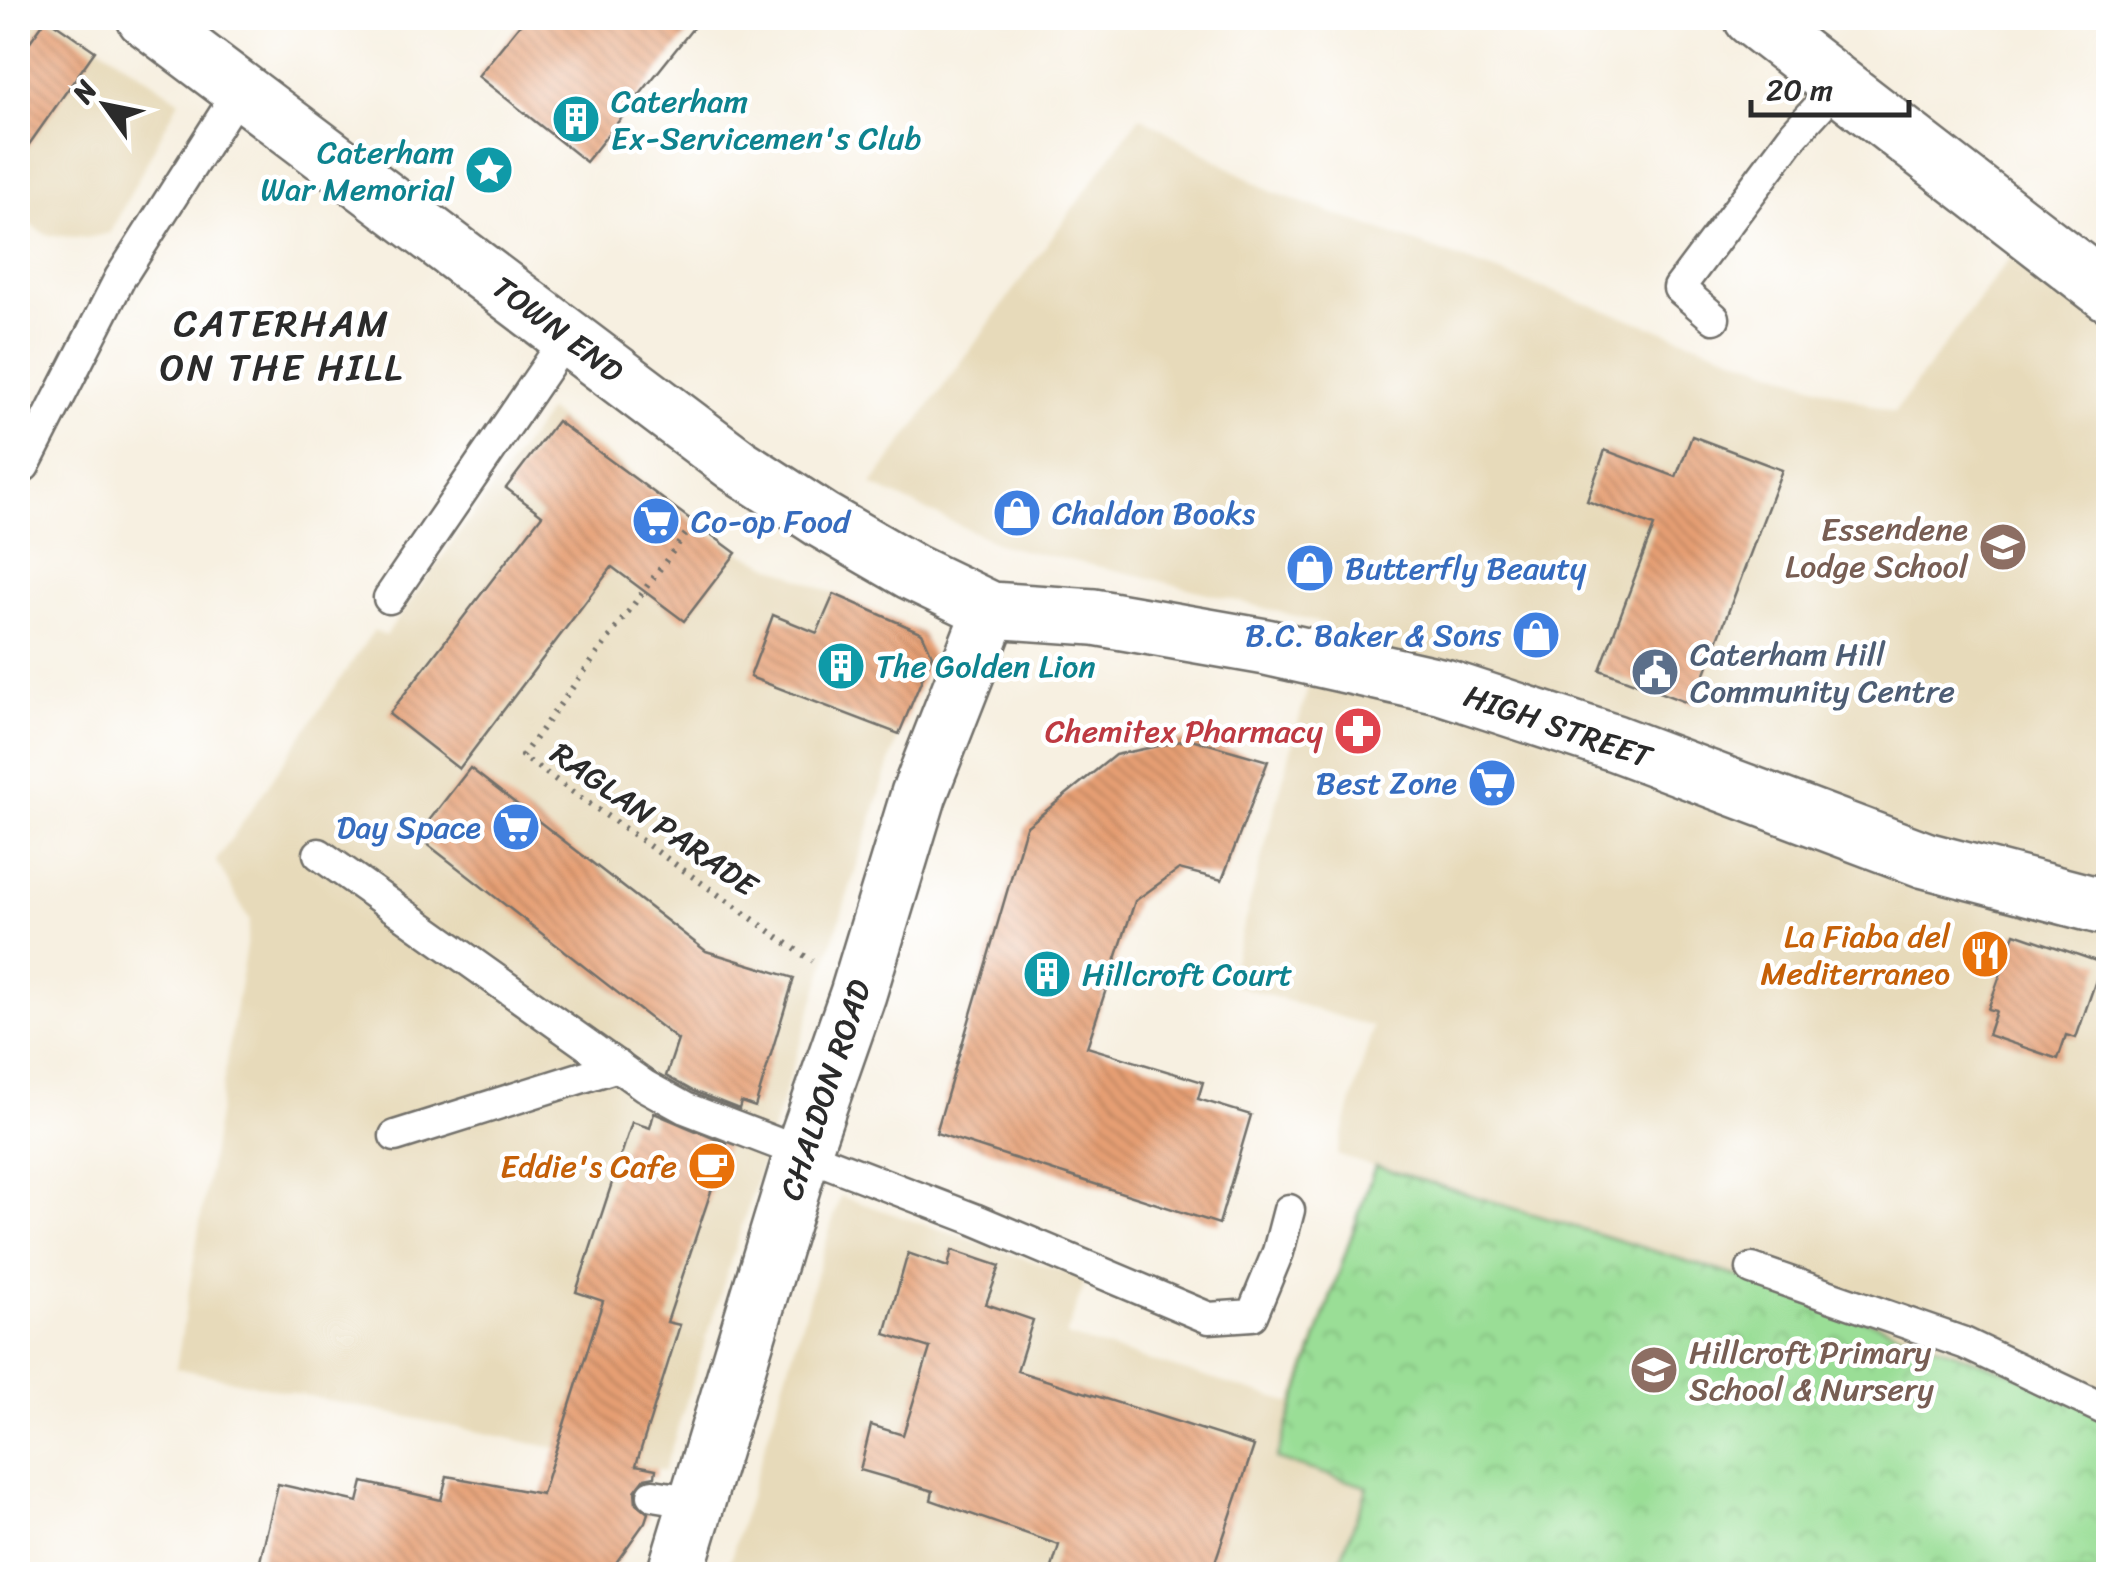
<svg xmlns="http://www.w3.org/2000/svg" width="2126" height="1592" font-family="Sriracha,sans-serif">
<defs>
<pattern id="park-crowns" width="20" height="18" patternUnits="userSpaceOnUse" patternTransform="scale(2.5)"><rect width="20" height="18" fill="#9ade96"/><path d="M2 6a3 3 0 1 1 6 0M12 15a3 3 0 1 1 6 0" fill="none" stroke="#85bf81"/></pattern>
<pattern id="building-back-hatch" width="6" height="6" patternUnits="userSpaceOnUse" patternTransform="scale(2.5)"><rect width="6" height="6" fill="#e69f73"/><path d="M-1 5l2 2M0 0l6 6M5-1l2 2" fill="none" stroke="#bb825f"/></pattern>
</defs>
<rect width="100%" height="100%" fill="#fff"/>
<filter id="ink" filterUnits="userSpaceOnUse"><feTurbulence type="fractalNoise" baseFrequency=".01" numOctaves="2"/><feDisplacementMap in="SourceGraphic" scale="20" xChannelSelector="R" yChannelSelector="G"/><feConvolveMatrix kernelMatrix="1 2 1 2 8 2 1 2 1" color-interpolation-filters="sRGB"/></filter>
<filter id="wash" filterUnits="userSpaceOnUse"><feTurbulence type="fractalNoise" baseFrequency=".0048" numOctaves="4" result="noise"/><feDisplacementMap in="SourceGraphic" scale="40" xChannelSelector="R" yChannelSelector="G"/><feGaussianBlur stdDeviation="2.25" result="paint"/><feColorMatrix in="noise" values="0 0 0 0 0 0 0 0 0 0 0 0 0 0 0 0 0 1.4 0 .05"/><feComposite in="paint" operator="in"/></filter>
<g filter="url(#wash)">
<rect width="100%" height="100%" fill="#f7f0e1"/>
<g fill="#e7daba">
<polygon points="18,18 59,18 179,100 110,233 87,238 47,235 18,218"/>
<polygon points="1140,116 1270,191 1894,413 2014,252 2108,330 2108,1574 726,1574 840,1196 1086,1279 1066,1336 1292,1403 1374,1167 1337,1155 1373,1027 1228,983 1325,624 1142,576 1004,546 872,485"/>
<polygon points="548,411 740,552 922,633 932,655 899,734 664,1471 176,1368 250,921 216,861 374,630 385,636"/>
</g>
<polygon fill="url(#park-crowns)" stroke="#628460" stroke-width="2.5" points="1375,1166 1785,1291 2108,1408 2108,1574 1335,1574 1368,1487 1276,1459"/>
<g id="blocks">
<g fill="url(#building-back-hatch)">
<polygon points="47,18 95,51 18,160 18,58"/>
<polygon points="525,18 701,18 586,162 478,76"/>
<polygon points="557,421 736,553 684,621 612,567 459,769 389,714 542,515 506,488"/>
<polygon points="1692,436 1782,470 1693,705 1600,670 1654,526 1587,501 1605,450 1676,477"/>
<polygon points="834,594 922,633 932,655 899,734 750,677 773,615 817,633"/>
<polygon points="1191,739 1268,761 1222,880 1179,869 1135,901 1087,1047 1203,1082 1198,1099 1251,1115 1219,1224 936,1133 1026,827 1115,755"/>
<polygon points="470,768 706,951 794,978 755,1107 741,1102 739,1109 693,1091 666,1076 678,1040 417,836"/>
<polygon points="2015,933 2102,963 2076,1038 2066,1035 2058,1059 1988,1035 1996,1011 1988,1009"/>
<polygon points="654,1113 727,1144 667,1322 680,1325 636,1465 656,1469 655,1476 645,1478 635,1491 636,1503 648,1513 645,1522 608,1574 257,1574 278,1484 358,1502 363,1482 441,1500 447,1476 542,1494 603,1301 576,1292 632,1122 650,1128"/>
<polygon points="952,1250 1000,1266 986,1304 1033,1320 1017,1371 1254,1446 1211,1574 1050,1574 1059,1545 931,1500 933,1491 860,1470 871,1425 903,1435 930,1348 885,1334 908,1253 948,1267"/>
</g>
</g>
</g>
<g filter="url(#ink)">
<use href="#blocks" fill-opacity="0" stroke="#72706b" stroke-width="2.5"/>
<g fill="none" stroke-linecap="round" stroke-linejoin="round">
<g stroke="#72706b" stroke-width="35">
<g id="service">
<polyline points="1714,318 1679,288 1795,133 1840,84"/>
<polyline points="24,466 120,278 241,88"/>
<polyline points="389,598 568,336"/>
<polyline points="319,854 645,1086 685,1108 974,1219 1209,1318 1252,1315 1278,1252 1289,1210"/>
<polyline points="395,1136 618,1066"/>
<polyline points="1752,1269 1964,1343 2108,1411"/>
<polyline points="653,1495 697,1502"/>
</g>
</g>
<g stroke="#72706b" stroke-width="60">
<polyline id="minor" points="1752,18 2108,293"/>
</g>
<g stroke="#72706b" stroke-width="60">
<g id="secondary">
<polyline points="145,18 737,465 822,520 912,572 991,610 1094,617 1266,647 1444,687 1615,743 1925,860 2108,908"/>
<polyline points="675,1574 803,1151 858,994 919,794 991,610"/>
</g>
</g>
<polyline stroke="#72706b" stroke-width="6" stroke-dasharray="2.5 8" stroke-linecap="butt" points="704,509 522,756 812,961"/>
<use href="#service" stroke="#fff" stroke-width="30"/>
<use href="#minor" stroke="#fff" stroke-width="55"/>
<use href="#secondary" stroke="#fff" stroke-width="55"/>
</g>
</g>
<defs>
<g id="building-disc" transform="scale(2.5)"><circle r="9.5" fill="#0f9aa8" stroke="#fff"/><path d="M-4-6H4V6H1V3H-1V6H-4ZM-2.5-4.3h1.7v1.8h-1.7ZM.8-4.3h1.7v1.8H.8ZM-2.5-1h1.7V.8h-1.7ZM.8-1h1.7V.8H.8Z" fill="#fff"/></g>
<g id="sight-disc" transform="scale(2.5)"><circle r="9.5" fill="#0f9aa8" stroke="#fff"/><path d="M0-6L1.8-2.2L6-1.7L2.9 1.2L3.7 5.4L0 3.3L-3.7 5.4L-2.9 1.2L-6-1.7L-1.8-2.2Z" fill="#fff"/></g>
<g id="shop-disc" transform="scale(2.5)"><circle r="9.5" fill="#3f7fe0" stroke="#fff"/><path d="M-5-2.5h2.3a2.7 3.5 0 0 1 5.4 0H5L5.5 6h-11ZM-1.5-2.5h3a1.5 2.3 0 0 0-3 0Z" fill="#fff"/></g>
<g id="supermarket-disc" transform="scale(2.5)"><circle r="9.5" fill="#3f7fe0" stroke="#fff"/><path d="M-6-5.5h2.5l.6 2H6L4.5 2H-2.5L-4.4-4H-6ZM-1.5 3.2a1.3 1.3 0 1 0 .1 0ZM3 3.2a1.3 1.3 0 1 0 .1 0Z" fill="#fff"/></g>
<g id="school-disc" transform="scale(2.5)"><circle r="9.5" fill="#8d6e63" stroke="#fff"/><path d="M0-5L7-2L0 1L-7-2ZM-4 1L0 2.5L4 1V4Q0 6-4 4Z" fill="#fff"/></g>
<g id="civic-disc" transform="scale(2.5)"><circle r="9.5" fill="#5c6f8a" stroke="#fff"/><path d="M-.6-6.5H3V-4.5H.6V-3L4-1V1h2V6H-6V1h2V-1L-.6-3ZM-1.2 2.5V6h2.4V2.5Z" fill="#fff"/></g>
<g id="pharmacy-disc" transform="scale(2.5)"><circle r="9.5" fill="#e0444e" stroke="#fff"/><path d="M-2-6h4v4h4v4h-4v4h-4v-4h-4v-4h4Z" fill="#fff"/></g>
<g id="restaurant-disc" transform="scale(2.5)"><circle r="9.5" fill="#e8710a" stroke="#fff"/><path d="M-5-6h1v4h1v-4h1v4h1v-4h1v5L-1.5 .5V6h-2V.5L-5-1ZM5-6V6H3V1.5H1.5Q1.5-4 5-6Z" fill="#fff"/></g>
<g id="cafe-disc" transform="scale(2.5)"><circle r="9.5" fill="#e8710a" stroke="#fff"/><path d="M-5.5-4.5H6V0H3Q3 3.5 0 3.5H-2.5Q-5.5 3.5-5.5 0ZM3-3.2v2h1.7v-2ZM-6 4.5H4V6H-6Z" fill="#fff"/></g>
</defs>
<g fill-rule="evenodd">
<use href="#building-disc" x="576" y="119"/>
<use href="#sight-disc" x="489" y="170"/>
<use href="#shop-disc" x="1017" y="513"/>
<use href="#supermarket-disc" x="656" y="521"/>
<use href="#school-disc" x="2003" y="547"/>
<use href="#shop-disc" x="1310" y="568"/>
<use href="#shop-disc" x="1536" y="635"/>
<use href="#building-disc" x="841" y="666"/>
<use href="#civic-disc" x="1655" y="672"/>
<use href="#pharmacy-disc" x="1358" y="731"/>
<use href="#supermarket-disc" x="1492" y="783"/>
<use href="#supermarket-disc" x="516" y="827"/>
<use href="#restaurant-disc" x="1985" y="954"/>
<use href="#building-disc" x="1047" y="974"/>
<use href="#cafe-disc" x="712" y="1166"/>
<use href="#school-disc" x="1654" y="1370"/>
</g>
<g text-anchor="middle" stroke-width="9" stroke-linejoin="round" paint-order="stroke">
<g font-size="32" fill="#0d838f" stroke="#fff" text-anchor="start">
<text x="611" y="112">Caterham<tspan x="611" dy="37">Ex-Servicemen's Club</tspan></text>
<text x="454" y="163" text-anchor="end">Caterham<tspan x="454" dy="37">War Memorial</tspan></text>
<text x="876" y="677">The Golden Lion</text>
<text x="1082" y="985">Hillcroft Court</text>
</g>
<g font-size="32" fill="#2b2b2b" stroke="#fff">
<text transform="translate(558 329) rotate(37)" y="11">TOWN END</text>
<text transform="translate(1558 726) rotate(19)" y="11">HIGH STREET</text>
<text transform="translate(654 819) rotate(35)" y="11">RAGLAN PARADE</text>
<text transform="translate(825 1090) rotate(-72)" y="11">CHALDON ROAD</text>
</g>
<g font-size="32" fill="#366cbe" stroke="#fff" text-anchor="start">
<text x="1052" y="524">Chaldon Books</text>
<text x="691" y="532">Co-op Food</text>
<text x="1345" y="579">Butterfly Beauty</text>
<text x="1501" y="646" text-anchor="end">B.C. Baker &amp; Sons</text>
<text x="1457" y="794" text-anchor="end">Best Zone</text>
<text x="481" y="838" text-anchor="end">Day Space</text>
</g>
<g font-size="32" fill="#785e54" stroke="#fff" text-anchor="end">
<text x="1968" y="540">Essendene<tspan x="1968" dy="37">Lodge School</tspan></text>
<text x="1689" y="1363" text-anchor="start">Hillcroft Primary<tspan x="1689" dy="37">School &amp; Nursery</tspan></text>
</g>
<g font-size="32" fill="#4e5e75" stroke="#fff" text-anchor="start">
<text x="1690" y="665">Caterham Hill<tspan x="1690" dy="37">Community Centre</tspan></text>
</g>
<g font-size="32" fill="#be3a42" stroke="#fff" text-anchor="end">
<text x="1323" y="742">Chemitex Pharmacy</text>
</g>
<g font-size="32" fill="#c56008" stroke="#fff" text-anchor="end">
<text x="1950" y="947">La Fiaba del<tspan x="1950" dy="37">Mediterraneo</tspan></text>
<text x="677" y="1177">Eddie's Cafe</text>
</g>
<g font-size="38" letter-spacing="2.5" fill="#2b2b2b" stroke="#fff">
<text x="282" y="336">CATERHAM<tspan x="282" dy="44">ON THE HILL</tspan></text>
</g>
</g>
<rect width="2126" height="1592" fill="none" stroke="#fff" stroke-width="60"/>
<g transform="translate(105 105) rotate(303)" stroke="#ffffff" stroke-width="8" paint-order="stroke">
<path d="M0-8L18 38L0 25L-18 38Z" fill="#2b2b2b"/>
<text y="-15" font-size="28" font-weight="bold" text-anchor="middle" fill="#2b2b2b">N</text>
</g>
<path d="M1751 100v15h158v-15" fill="none" stroke="#2b2b2b" stroke-width="5"/>
<text x="1766" y="100" font-size="30" fill="#2b2b2b" stroke="#ffffff" stroke-width="8" paint-order="stroke">20 m</text>
</svg>
